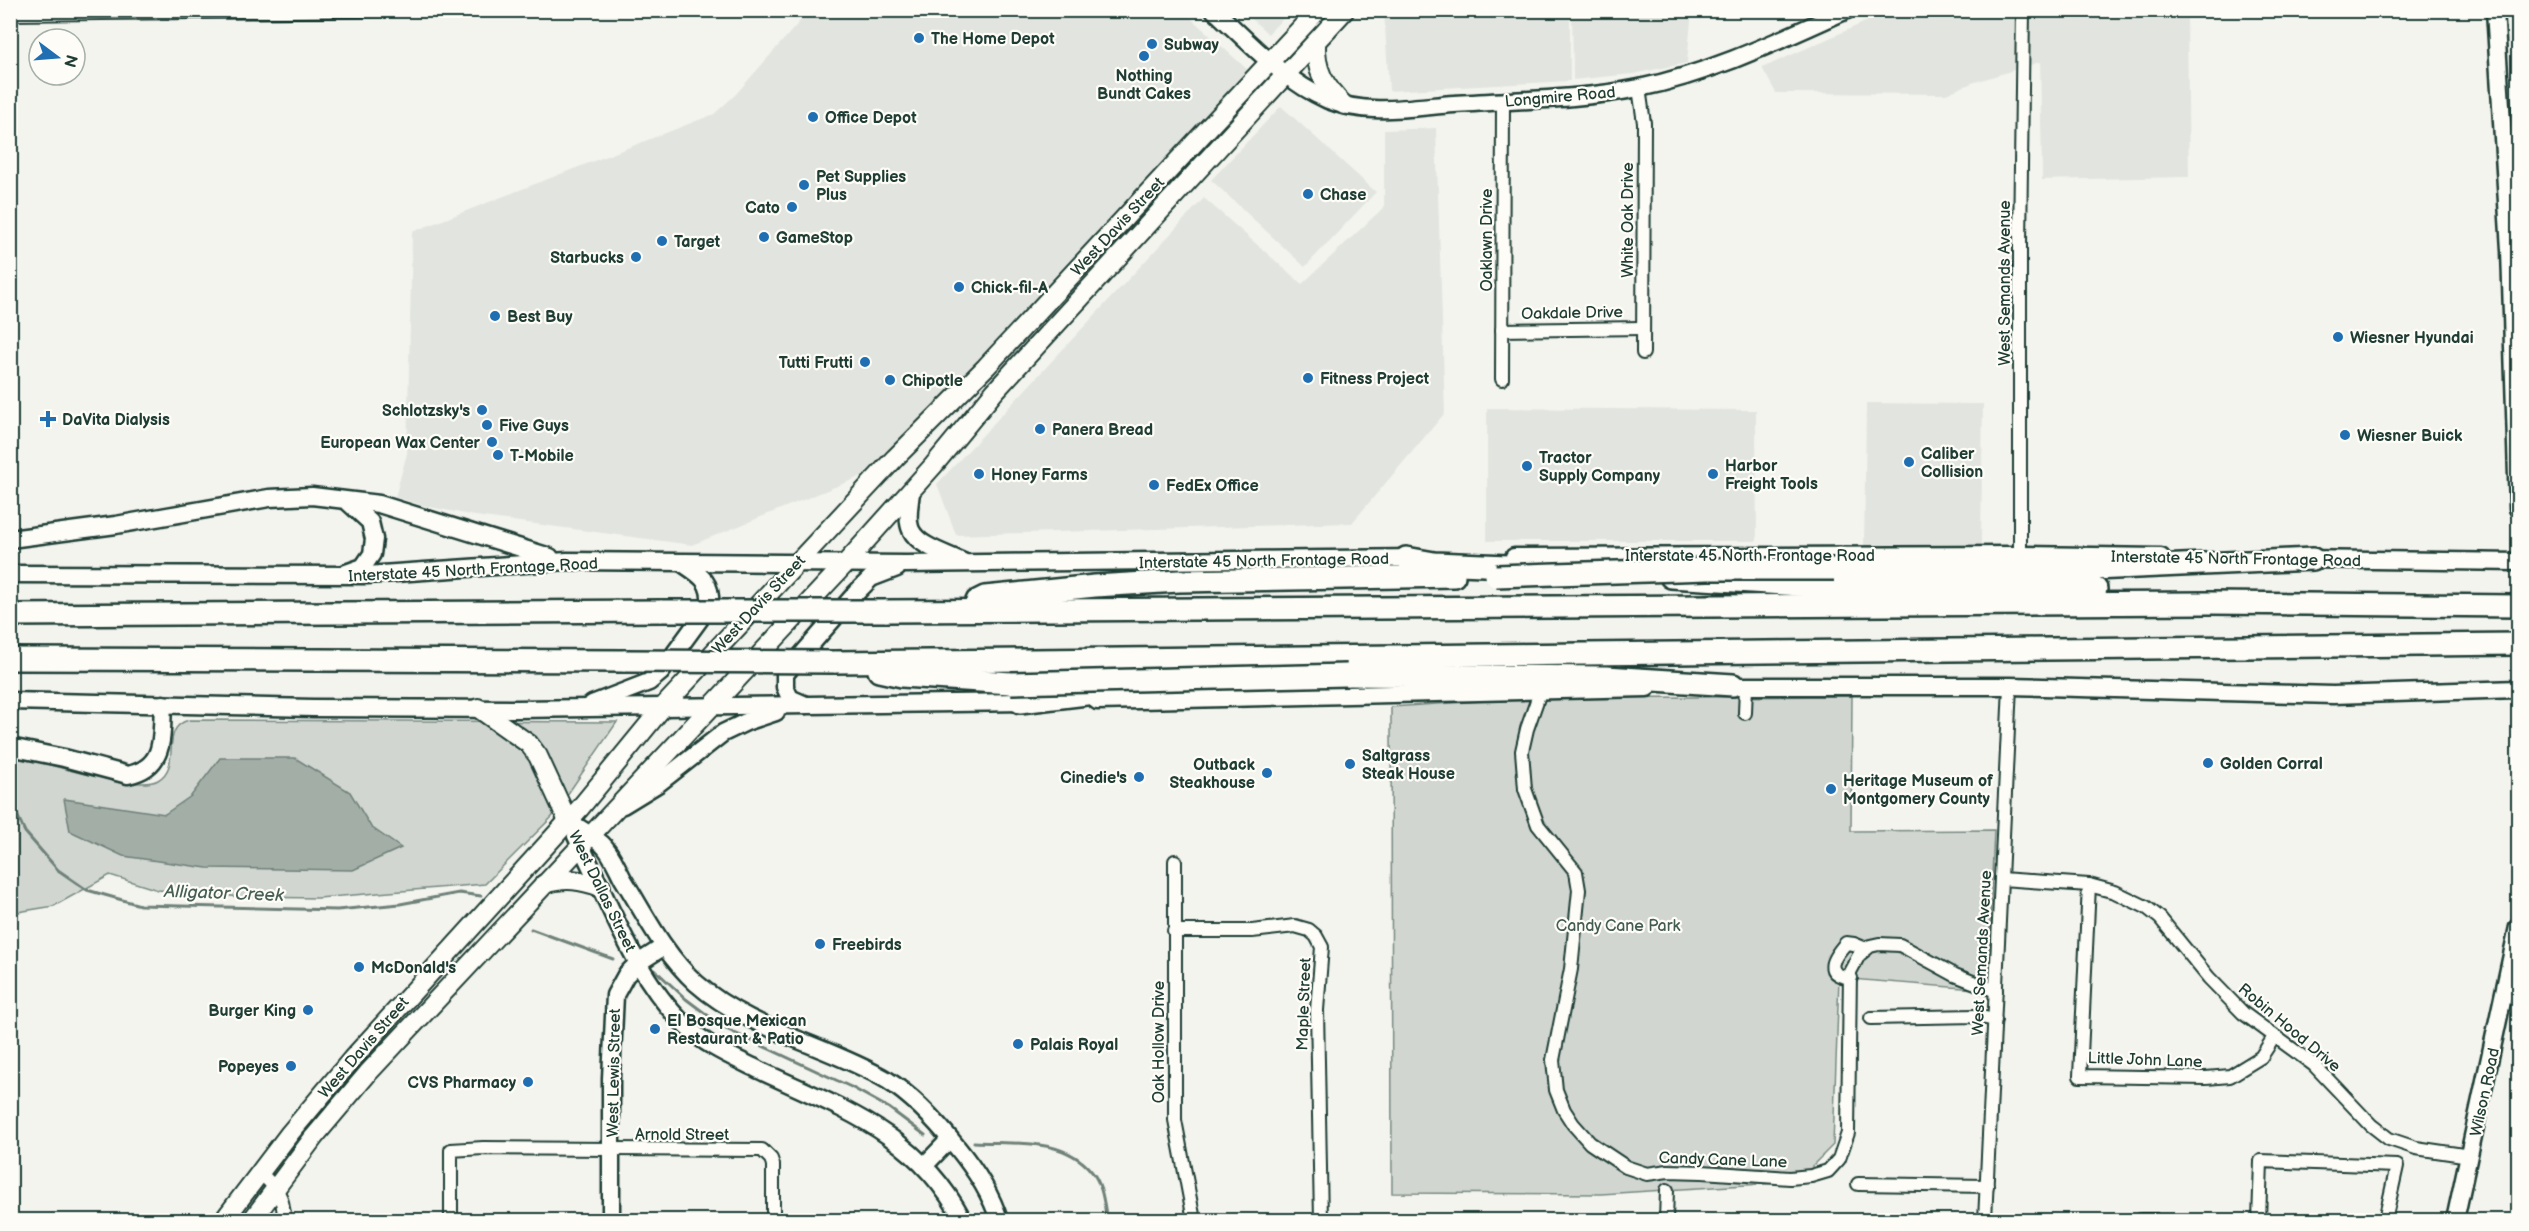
<svg xmlns="http://www.w3.org/2000/svg" width="2529" height="1231" font-family="'Balsamiq Sans',sans-serif">
<rect width="100%" height="100%" fill="#f4f4ef"/>
<filter id="ink" filterUnits="userSpaceOnUse"><feTurbulence type="fractalNoise" baseFrequency=".0167" numOctaves="2"/><feDisplacementMap in="SourceGraphic" scale="12" xChannelSelector="R" yChannelSelector="G"/><feConvolveMatrix kernelMatrix="1 2 1 2 8 2 1 2 1" color-interpolation-filters="sRGB"/></filter>
<g filter="url(#ink)">
<g fill="#e2e5df">
<polygon points="809,11 1183,11 1249,71 960,385 862,476 692,545 475,516 425,506 395,497 407,453 412,232 714,114 735,95"/>
<polygon points="1243,11 1290,11 1268,34"/>
<polygon points="1384,11 1570,11 1570,81 1389,91"/>
<polygon points="1572,11 1692,11 1687,63 1633,74 1573,80"/>
<polygon points="1890,11 2187,11 2189,177 2042,180 2040,62 1972,83 1946,94 1776,93 1762,68"/>
<polygon points="1281,106 1376,192 1305,267 1211,180"/>
<polygon points="1436,128 1445,413 1352,523 956,535 937,484 1204,198 1302,284 1384,207 1384,130"/>
<polygon points="1866,403 1983,404 1981,547 1864,546"/>
<polygon points="1487,408 1756,410 1757,541 1487,541"/>
</g>
<g fill="#d1d6d1" stroke="#788a82" stroke-width="1.5">
<polygon points="1852,696 1851,831 1994,830 1987,990 1839,978 1833,1145 1812,1166 1812,1181 1601,1194 1392,1193 1391,707 1529,698"/>
<path d="M189,720l428,2 -65,95 -67,67 -167,14 -76,-1 -84,-7 -48,-15 -56,31 -43,7v-159c28,7 125,39 147,26 25,-14 0,-52 31,-60z"/>
</g>
<polygon fill="#a3aea7" stroke="#6e8179" stroke-width="1.5" points="220,758 295,758 350,792 371,827 401,848 353,870 207,868 123,856 70,831 64,799 165,814 191,796"/>
<g fill="none" stroke-linecap="round" stroke-linejoin="round">
<g stroke="#6e8179" stroke-width="3">
<polyline points="10,800 25,832 58,870 87,890 140,905 337,910 400,904 459,893 481,896"/>
<polyline points="531,929 613,959"/>
<polyline points="655,970 686,999 726,1029 851,1087 889,1108 925,1135"/>
<path d="M974,1142c40,2 90,-5 118,30 11,13 12,33 15,48"/>
</g>
<g stroke="#1f3d34" stroke-width="16">
<g id="street">
<polyline points="10,14 388,10"/>
<polyline points="1639,88 1644,123 1643,353"/>
<polyline points="1502,330 1643,328"/>
<polyline points="1502,379 1503,101"/>
<polyline points="2020,555 2020,244 2023,10"/>
<polyline points="1540,692 1527,729 1522,751 1525,789 1538,825 1576,872 1579,890 1571,969 1553,1060 1556,1090 1564,1110 1573,1124 1590,1143 1626,1167 1647,1174 1668,1171 1702,1172 1790,1178 1811,1176 1828,1171 1839,1159 1848,1133 1850,972 1859,955 1870,946 1879,944 1900,945 1955,975 1996,991"/>
<polyline points="1745,713 1746,686"/>
<polyline points="1175,861 1175,1120 1194,1220"/>
<polyline points="2001,879 2089,885 2115,892 2146,907 2160,918 2209,978 2243,1013 2314,1065 2371,1125 2389,1139 2416,1148 2470,1156"/>
<polyline points="2089,885 2080,1076 2206,1078 2230,1076 2261,1057 2274,1037"/>
<polyline points="1174,931 1252,931 1295,926 1309,930 1316,936 1322,947 1317,1010 1321,1220"/>
<path d="M1851,978c-28,-4 -20,-18 -5,-35l8,1 12,5"/>
<polyline points="1871,1018 1976,1016 1995,1020"/>
<path d="M259,1172c18,16 25,23 25,48"/>
<polyline points="1858,1184 1987,1186"/>
<polyline points="451,1220 451,1150 483,1148 762,1150 771,1159 773,1165 773,1220"/>
<polyline points="1666,1220 1667,1190"/>
<polyline points="1985,1220 2010,686"/>
<polyline points="2141,1220 2154,1220"/>
<polyline points="2259,1220 2261,1161 2397,1166 2385,1220"/>
</g>
</g>
<g stroke="#1f3d34" stroke-width="21">
<g id="secondary">
<path d="M1214,10c35,32 70,71 114,90 39,16 85,7 126,4 61,-4 125,-4 185,-16 73,-15 141,-48 208,-78"/>
<polyline points="2495,10 2510,250 2518,509"/>
<path d="M911,492c-1,11 -5,27 0,38 8,17 37,24 52,32"/>
<polyline points="10,539 116,525 269,498 312,496 379,504 550,557"/>
<polyline points="1514,557 2020,555 2161,557"/>
<polyline points="2300,559 2518,562"/>
<polyline points="346,573 363,567 372,554 374,539 370,522 347,501"/>
<polyline points="10,574 367,575 567,561 906,564 1417,558"/>
<polyline points="1721,686 2010,686 2333,695 2518,689"/>
<polyline points="10,701 313,708 517,709 1032,702"/>
<polyline points="1097,701 1647,688"/>
<path d="M592,704l57,-22 12,-10 49,-67c2,-24 -10,-30 -28,-42"/>
<polyline points="806,705 790,698 785,687 785,674 856,593 871,578 897,568"/>
<path d="M10,747l54,11 64,17c39,-8 33,-40 35,-71"/>
<polyline points="623,805 659,783 723,733 746,722 776,712"/>
<path d="M568,821c11,7 24,14 34,23 9,8 15,24 21,35 23,37 41,75 73,104 53,47 131,62 191,97 27,17 49,41 69,66 18,22 35,47 43,74"/>
<path d="M576,836c31,61 59,142 109,189 21,21 48,32 74,45 83,39 158,63 204,150"/>
<polyline points="924,1166 950,1139"/>
<polyline points="611,1220 611,1079 615,995 626,975 638,963 663,947"/>
<polyline points="2455,1220 2518,927"/>
</g>
</g>
<g stroke="#1f3d34" stroke-width="22">
<g id="primary">
<path d="M1316,42c-1,28 8,44 28,63"/>
<polyline points="478,708 529,744 538,756 568,821"/>
<path d="M544,884c22,-7 37,-4 57,3"/>
<polyline points="224,1220 290,1133 352,1059 580,808 662,708 895,458 986,367 1318,10"/>
<polyline points="252,1220 314,1137 368,1073 845,564 933,466 995,391 1345,10"/>
</g>
</g>
<g stroke="#1f3d34" stroke-width="26">
<g id="highway">
<polyline points="1406,558 1434,563 1535,567"/>
<polyline points="1834,569 2094,569 2313,559"/>
<polyline points="1671,577 1849,588 2096,589"/>
<polyline points="977,601 985,597 1095,586 1179,581 1454,576"/>
<polyline points="885,611 2209,603 2518,606"/>
<polyline points="10,615 662,611"/>
<polyline points="10,659 625,661"/>
<polyline points="834,662 2518,644"/>
<polyline points="879,671 902,676 1011,683"/>
<polyline points="1347,675 1606,677 1733,685"/>
<polyline points="1020,702 1136,688"/>
</g>
</g>
<use href="#street" stroke="#fdfcf7" stroke-width="12"/>
<use href="#secondary" stroke="#fdfcf7" stroke-width="16"/>
<use href="#primary" stroke="#fdfcf7" stroke-width="18"/>
<use href="#highway" stroke="#fdfcf7" stroke-width="21"/>
<g stroke="#1f3d34" stroke-width="26" stroke-linecap="butt">
<g id="highway-bridge">
<polyline points="1496,576 1708,569 1834,569"/>
<polyline points="662,611 885,611"/>
<polyline points="625,661 834,662"/>
<polyline points="1011,683 1347,675"/>
</g>
</g>
<use href="#highway-bridge" stroke="#fdfcf7" stroke-width="21"/>
</g>
</g>
<g fill="#1f6fb2" stroke="#fdfcf7" stroke-width="2">
<circle cx="919" cy="38" r="6"/>
<circle cx="1152" cy="44" r="6"/>
<circle cx="1144" cy="56" r="6"/>
<circle cx="813" cy="117" r="6"/>
<circle cx="804" cy="185" r="6"/>
<circle cx="1308" cy="194" r="6"/>
<circle cx="792" cy="207" r="6"/>
<circle cx="764" cy="237" r="6"/>
<circle cx="662" cy="241" r="6"/>
<circle cx="636" cy="257" r="6"/>
<circle cx="959" cy="287" r="6"/>
<circle cx="495" cy="316" r="6"/>
<circle cx="2338" cy="337" r="6"/>
<circle cx="865" cy="362" r="6"/>
<circle cx="1308" cy="378" r="6"/>
<circle cx="890" cy="380" r="6"/>
<circle cx="482" cy="410" r="6"/>
<path d="M45 410h6v6h6v6h-6v6h-6v-6h-6v-6h6z"/>
<circle cx="487" cy="425" r="6"/>
<circle cx="1040" cy="429" r="6"/>
<circle cx="2345" cy="435" r="6"/>
<circle cx="492" cy="442" r="6"/>
<circle cx="498" cy="455" r="6"/>
<circle cx="1909" cy="462" r="6"/>
<circle cx="1527" cy="466" r="6"/>
<circle cx="979" cy="474" r="6"/>
<circle cx="1713" cy="474" r="6"/>
<circle cx="1154" cy="485" r="6"/>
<circle cx="2208" cy="763" r="6"/>
<circle cx="1350" cy="764" r="6"/>
<circle cx="1267" cy="773" r="6"/>
<circle cx="1139" cy="777" r="6"/>
<circle cx="1831" cy="789" r="6"/>
<circle cx="820" cy="944" r="6"/>
<circle cx="359" cy="967" r="6"/>
<circle cx="308" cy="1010" r="6"/>
<circle cx="655" cy="1029" r="6"/>
<circle cx="1018" cy="1044" r="6"/>
<circle cx="291" cy="1066" r="6"/>
<circle cx="528" cy="1082" r="6"/>
</g>
<g text-anchor="middle" stroke-width="4.5" stroke-linejoin="round" paint-order="stroke">
<g font-size="16" font-weight="bold" fill="#1f3d34" stroke="#fdfcf7" text-anchor="start">
<text x="931" y="44">The Home Depot</text>
<text x="1164" y="50">Subway</text>
<text x="1144" y="81" text-anchor="middle">Nothing<tspan x="1144" dy="18">Bundt Cakes</tspan></text>
<text x="825" y="123">Office Depot</text>
<text x="816" y="182">Pet Supplies<tspan x="816" dy="18">Plus</tspan></text>
<text x="1320" y="200">Chase</text>
<text x="780" y="213" text-anchor="end">Cato</text>
<text x="776" y="243">GameStop</text>
<text x="674" y="247">Target</text>
<text x="624" y="263" text-anchor="end">Starbucks</text>
<text x="971" y="293">Chick-fil-A</text>
<text x="507" y="322">Best Buy</text>
<text x="2350" y="343">Wiesner Hyundai</text>
<text x="853" y="368" text-anchor="end">Tutti Frutti</text>
<text x="1320" y="384">Fitness Project</text>
<text x="902" y="386">Chipotle</text>
<text x="470" y="416" text-anchor="end">Schlotzsky's</text>
<text x="62" y="425">DaVita Dialysis</text>
<text x="499" y="431">Five Guys</text>
<text x="1052" y="435">Panera Bread</text>
<text x="2357" y="441">Wiesner Buick</text>
<text x="480" y="448" text-anchor="end">European Wax Center</text>
<text x="1921" y="459">Caliber<tspan x="1921" dy="18">Collision</tspan></text>
<text x="510" y="461">T-Mobile</text>
<text x="1539" y="463">Tractor<tspan x="1539" dy="18">Supply Company</tspan></text>
<text x="1725" y="471">Harbor<tspan x="1725" dy="18">Freight Tools</tspan></text>
<text x="991" y="480">Honey Farms</text>
<text x="1166" y="491">FedEx Office</text>
<text x="1362" y="761">Saltgrass<tspan x="1362" dy="18">Steak House</tspan></text>
<text x="2220" y="769">Golden Corral</text>
<text x="1255" y="770" text-anchor="end">Outback<tspan x="1255" dy="18">Steakhouse</tspan></text>
<text x="1127" y="783" text-anchor="end">Cinedie's</text>
<text x="1843" y="786">Heritage Museum of<tspan x="1843" dy="18">Montgomery County</tspan></text>
<text x="832" y="950">Freebirds</text>
<text x="371" y="973">McDonald's</text>
<text x="296" y="1016" text-anchor="end">Burger King</text>
<text x="667" y="1026">El Bosque Mexican<tspan x="667" dy="18">Restaurant &amp; Patio</tspan></text>
<text x="1030" y="1050">Palais Royal</text>
<text x="279" y="1072" text-anchor="end">Popeyes</text>
<text x="516" y="1088" text-anchor="end">CVS Pharmacy</text>
</g>
<g font-size="16" fill="#1f3d34" stroke="#fdfcf7">
<text transform="translate(1560 96) rotate(-5)" y="6">Longmire Road</text>
<text transform="translate(1627 220) rotate(-90)" y="6">White Oak Drive</text>
<text transform="translate(1117 226) rotate(-47)" y="6">West Davis Street</text>
<text transform="translate(1486 240) rotate(-90)" y="6">Oaklawn Drive</text>
<text transform="translate(2004 283) rotate(-90)" y="6">West Semands Avenue</text>
<text transform="translate(1572 312) rotate(-1)" y="6">Oakdale Drive</text>
<text x="1750" y="561">Interstate 45 North Frontage Road</text>
<text transform="translate(2236 558) rotate(1)" y="6">Interstate 45 North Frontage Road</text>
<text transform="translate(1264 560) rotate(-1)" y="6">Interstate 45 North Frontage Road</text>
<text transform="translate(473 569) rotate(-3)" y="6">Interstate 45 North Frontage Road</text>
<text transform="translate(758 604) rotate(-47)" y="6">West Davis Street</text>
<text transform="translate(603 891) rotate(64)" y="6">West Dallas Street</text>
<text transform="translate(1981 953) rotate(-87)" y="6">West Semands Avenue</text>
<text transform="translate(1303 1004) rotate(-88)" y="6">Maple Street</text>
<text transform="translate(2290 1027) rotate(40)" y="6">Robin Hood Drive</text>
<text transform="translate(1158 1042) rotate(-90)" y="6">Oak Hollow Drive</text>
<text transform="translate(363 1047) rotate(-49)" y="6">West Davis Street</text>
<text transform="translate(2145 1059) rotate(2)" y="6">Little John Lane</text>
<text transform="translate(613 1073) rotate(-89)" y="6">West Lewis Street</text>
<text transform="translate(2484 1092) rotate(-78)" y="6">Wilson Road</text>
<text x="682" y="1140">Arnold Street</text>
<text transform="translate(1723 1159) rotate(2)" y="6">Candy Cane Lane</text>
</g>
<g font-size="16" fill="#435c53" stroke="#fdfcf7">
<text x="1618" y="931">Candy Cane Park</text>
</g>
<g font-size="18" font-style="italic" fill="#475f56" stroke="#fdfcf7">
<text transform="translate(224 893) rotate(2)" y="6">Alligator Creek</text>
</g>
</g>
<rect width="2529" height="1231" fill="none" stroke="#fdfcf7" stroke-width="36"/>
<rect x="18" y="18" width="2493" height="1195" fill="none" stroke="#1f3d34" stroke-width="2" filter="url(#ink)"/>
<g transform="translate(57 57) rotate(106)"><circle r="28" fill="#fdfcf7" stroke="#a4b0a9" stroke-width="1.5"/>
<path d="M0-4.5L10 22L0 15L-10 22Z" fill="#1f6fb2"/>
<text y="-9" font-size="16" font-weight="bold" text-anchor="middle" fill="#1f3d34">N</text>
</g>
</svg>
